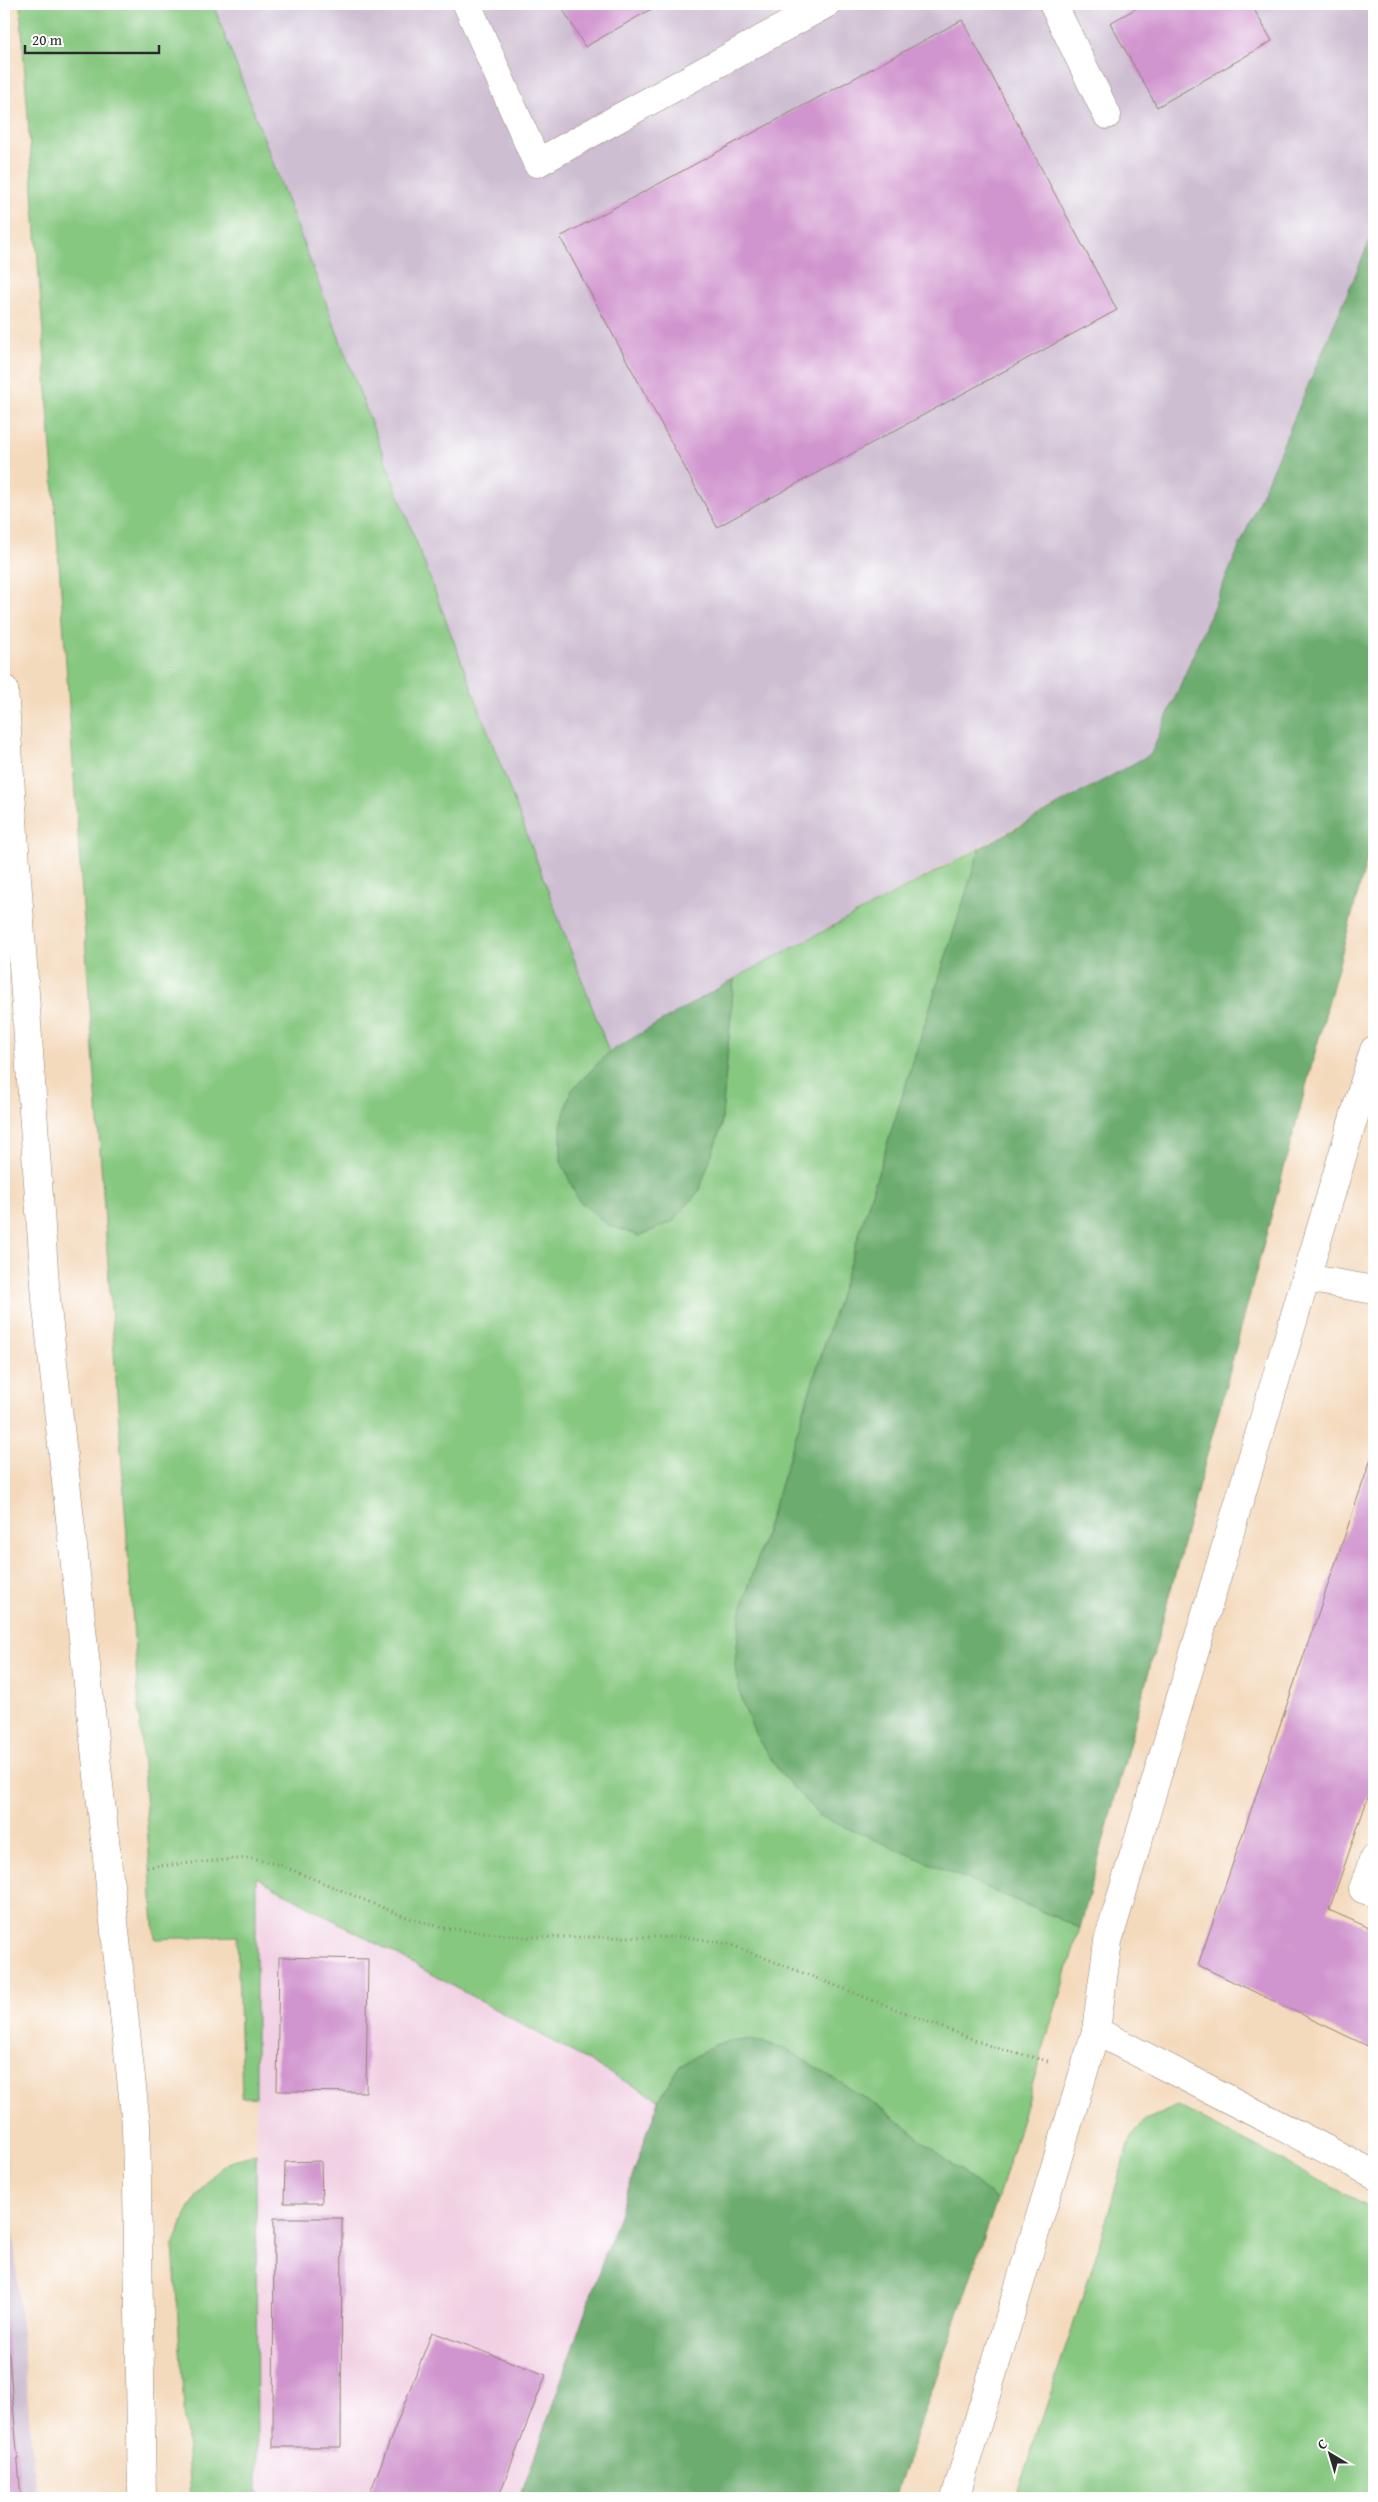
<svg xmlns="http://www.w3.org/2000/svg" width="1378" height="2502" font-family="'Gentium Book Plus',serif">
<rect width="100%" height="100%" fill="#fff"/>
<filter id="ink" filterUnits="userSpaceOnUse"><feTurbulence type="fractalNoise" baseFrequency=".02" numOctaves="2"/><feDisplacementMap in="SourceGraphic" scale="10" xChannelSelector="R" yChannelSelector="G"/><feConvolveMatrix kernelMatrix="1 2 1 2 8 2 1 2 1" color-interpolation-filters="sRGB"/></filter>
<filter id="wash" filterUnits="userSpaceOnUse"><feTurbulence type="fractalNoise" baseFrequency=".0096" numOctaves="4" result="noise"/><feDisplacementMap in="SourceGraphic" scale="20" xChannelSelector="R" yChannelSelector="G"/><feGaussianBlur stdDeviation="1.12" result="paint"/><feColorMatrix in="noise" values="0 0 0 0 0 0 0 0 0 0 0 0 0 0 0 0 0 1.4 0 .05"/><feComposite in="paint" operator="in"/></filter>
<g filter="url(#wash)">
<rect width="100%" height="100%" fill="#f4dabd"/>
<polygon fill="#f1d0e3" points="255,1877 659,2100 520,2498 257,2498"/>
<g fill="#cebed1">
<polygon points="213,4 1374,4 1374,231 1151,754 734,979 609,1052"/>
<polygon points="4,2127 36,2498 4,2498"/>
</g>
<g fill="#86c880" stroke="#587a56">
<polygon points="20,4 213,4 609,1052 571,1091 721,1128 734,979 980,848 741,1611 819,1815 1080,1928 997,2200 883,2109 680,2066 659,2100 256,1877 256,2097 242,2098 237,1936 155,1939"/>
<polygon points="1178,2106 1374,2209 1374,2498 1015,2498 1090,2275 1130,2138 1145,2120"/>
<path d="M256,2154l1,344h-67l-17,-253c11,-28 33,-76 64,-86 6,-2 13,-3 19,-5z"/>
</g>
<g fill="#6cac6e" stroke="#4c6c4c">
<polygon points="1374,231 1374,833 1080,1928 819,1816 780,1773 756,1736 742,1703 735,1663 741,1611 980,848 1151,754"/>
<polygon points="734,979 721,1128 699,1191 674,1221 639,1236 608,1225 578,1200 561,1161 561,1125 571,1091 609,1052"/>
<polygon points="751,2039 785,2048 883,2109 997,2200 895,2498 520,2498 659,2100 680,2066 715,2044"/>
</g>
<g id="blocks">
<g fill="#d094ce">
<polygon points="560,4 660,4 585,47"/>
<polygon points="1144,4 1251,4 1272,41 1157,107 1110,23"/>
<polygon points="962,20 1117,310 717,527 560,237"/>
<polygon points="1374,1450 1374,1780 1329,1910 1374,1930 1374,2049 1198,1965"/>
<polygon points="279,1957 368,1959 366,2092 277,2091"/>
<polygon points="321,2161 322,2203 284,2203 285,2162"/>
<polygon points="274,2218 342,2218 341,2447 273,2447"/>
<polygon points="4,2309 5,2309 21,2498 4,2498"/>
<polygon points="432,2332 546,2375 498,2498 368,2498"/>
</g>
</g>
</g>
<g filter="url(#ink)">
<use href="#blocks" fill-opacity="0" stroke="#908274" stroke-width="1"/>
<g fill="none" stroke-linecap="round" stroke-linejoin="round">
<g stroke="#908274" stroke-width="29">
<g id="minor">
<polyline points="467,4 537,163 826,4"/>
<polyline points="1053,4 1107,115"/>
<polyline points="4,689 46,1299 136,2124 142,2498"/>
<polyline points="1306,1278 1374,1290"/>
<polyline points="1374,1858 1363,1889 1374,1893"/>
<polyline points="1096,2031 1374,2174"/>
<polyline points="955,2498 1096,2031 1108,1941 1374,1050"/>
</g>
</g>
<polyline stroke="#908274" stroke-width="3" stroke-dasharray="1 4" stroke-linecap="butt" points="147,1867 248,1858 280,1865 403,1916 443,1928 526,1937 687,1937 729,1944 990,2046 1048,2061"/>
<use href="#minor" stroke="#fff" stroke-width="28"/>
</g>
</g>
<rect width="1378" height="2502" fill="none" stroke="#fff" stroke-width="20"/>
<g transform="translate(1330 2454) rotate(322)" stroke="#ffffff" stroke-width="4" paint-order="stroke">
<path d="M0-4L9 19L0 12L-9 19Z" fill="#2b2b2b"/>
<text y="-8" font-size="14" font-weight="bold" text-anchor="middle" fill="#2b2b2b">С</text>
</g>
<path d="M25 45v8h134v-8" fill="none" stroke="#2b2b2b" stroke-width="2.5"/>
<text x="32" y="45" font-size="15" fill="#2b2b2b" stroke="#ffffff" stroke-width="4" paint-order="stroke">20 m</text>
</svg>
